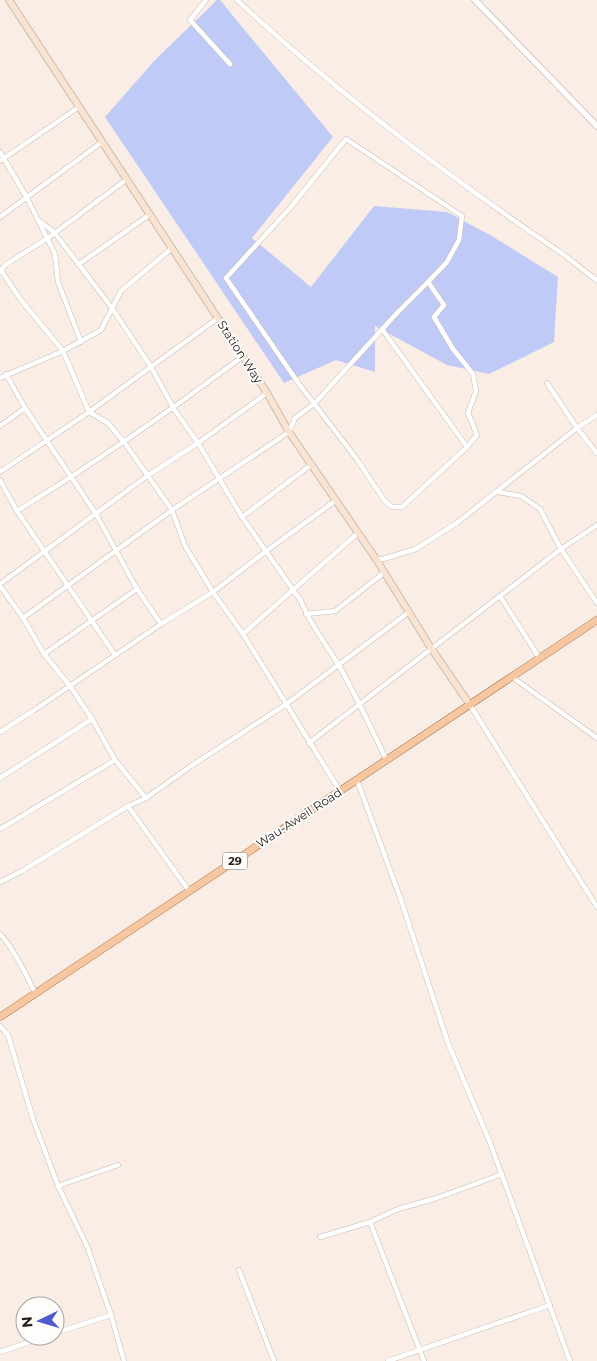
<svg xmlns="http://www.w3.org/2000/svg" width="597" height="1361" font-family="Montserrat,sans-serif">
<rect width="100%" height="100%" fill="#f9ede5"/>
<polygon fill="#c0caf7" points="217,0 220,0 333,137 252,238 311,287 374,206 447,212 490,235 558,277 554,342 489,374 447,365 375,326 375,372 336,360 284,383 105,117 155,60"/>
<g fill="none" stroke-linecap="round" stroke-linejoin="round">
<g stroke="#c8bdb4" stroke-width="5.5">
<g id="minor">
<polyline points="206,0 190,20 230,64"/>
<path d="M237,0c99,92 208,174 320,250 14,9 26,21 40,30"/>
<path d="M0,152l27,46 11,22 16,12 58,76 39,59 23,42 24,34 44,74 59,84c9,23 24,42 37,63 18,31 33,64 49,97"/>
<polyline points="0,161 79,107"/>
<polyline points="0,217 102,142"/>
<polyline points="39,222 55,254 58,282 81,342"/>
<polyline points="79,264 149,215"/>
<polyline points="0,269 21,300 63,351 89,412 108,423 124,442 172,510 185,546 213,592 243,634 340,791"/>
<polyline points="0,272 5,265 48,238 127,179"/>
<polyline points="382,329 467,447 402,507 392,507 384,500 356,458 299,384 226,278 290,208 346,139 462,216 459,240 447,262 428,282 444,305 434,317 453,349 473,374 476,391 468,413 477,435 467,447"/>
<polyline points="6,374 25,408 96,514 137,589 161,624"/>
<polyline points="0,378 63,351 101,330 121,291 171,249"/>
<polyline points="547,383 577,428 597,453"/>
<polyline points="0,426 25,408"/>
<polyline points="0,472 89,412 218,318"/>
<polyline points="0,480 17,511 115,655"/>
<polyline points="498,492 521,496 540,509 561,549 597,603"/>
<path d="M17,511c78,-48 152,-99 225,-154"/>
<polyline points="242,517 312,464"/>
<polyline points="376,559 383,559 416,549 458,522 577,428 597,415"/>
<polyline points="0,584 147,476 198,443 267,393"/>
<polyline points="0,586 23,618 44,654 70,686 92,719 115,760 146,798"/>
<polyline points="500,596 540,659"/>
<polyline points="306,614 335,611 385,572"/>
<polyline points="23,618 172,510 289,432 295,418 314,404 397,313 428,282"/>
<polyline points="243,634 358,533"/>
<polyline points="44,654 137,589"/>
<polyline points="512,677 597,738"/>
<polyline points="470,705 597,907"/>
<polyline points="0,732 33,711 161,624 213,592 265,552 335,501"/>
<polyline points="309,743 561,549 597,525"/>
<polyline points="0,778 92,719"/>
<polyline points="357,780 400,897 448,1043 489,1140 570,1361"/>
<polyline points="128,806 189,891"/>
<polyline points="0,829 115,760"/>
<polyline points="0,882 22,871 128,806 146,798 191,766 285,705 409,612"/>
<path d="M0,934c13,13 27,42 35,59"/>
<polyline points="0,1026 8,1035 33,1119 58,1186 87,1246 111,1315 124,1361"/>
<polyline points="58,1186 118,1165"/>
<polyline points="370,1222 424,1361"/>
<polyline points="320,1237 370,1222 398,1209 437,1198 502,1174"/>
<polyline points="239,1270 274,1361"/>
<polyline points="55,1333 111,1315"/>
<polyline points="0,1352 47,1336"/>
<polyline points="388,1361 550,1305"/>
</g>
</g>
<g stroke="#c8bdb4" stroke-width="7">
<polyline id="tertiary" points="475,0 597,126"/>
</g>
<g stroke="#c8bdb4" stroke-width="8">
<polyline id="secondary" points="9,0 267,393 289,432 376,559 431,648 470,705"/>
</g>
<g stroke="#a97449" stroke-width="8">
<polyline id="primary" points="0,1017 597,620"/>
</g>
<use href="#minor" stroke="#fff" stroke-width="4.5"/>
<use href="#tertiary" stroke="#fff" stroke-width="5.5"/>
<use href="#secondary" stroke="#fae3d0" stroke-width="6"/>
<use href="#primary" stroke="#f6c7a0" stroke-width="7"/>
</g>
<g text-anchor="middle" stroke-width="4" stroke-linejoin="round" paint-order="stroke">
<rect fill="#fffdfb" stroke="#666260" stroke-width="1" x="222.5" y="852.5" width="25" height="17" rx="4"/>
<g font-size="11" font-weight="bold" fill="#24201d">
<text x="235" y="865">29</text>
</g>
<g font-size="12" fill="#24201d" stroke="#fffdfb">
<text transform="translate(240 352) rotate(57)" y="4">Station Way</text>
<text transform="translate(299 818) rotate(-33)" y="4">Wau-Aweil Road</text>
</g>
</g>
<g transform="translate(40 1321) rotate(265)"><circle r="24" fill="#fffdfb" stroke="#a7a5a2"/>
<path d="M0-4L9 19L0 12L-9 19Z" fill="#515ad0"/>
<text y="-8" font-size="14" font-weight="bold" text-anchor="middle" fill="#24201d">N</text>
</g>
</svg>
